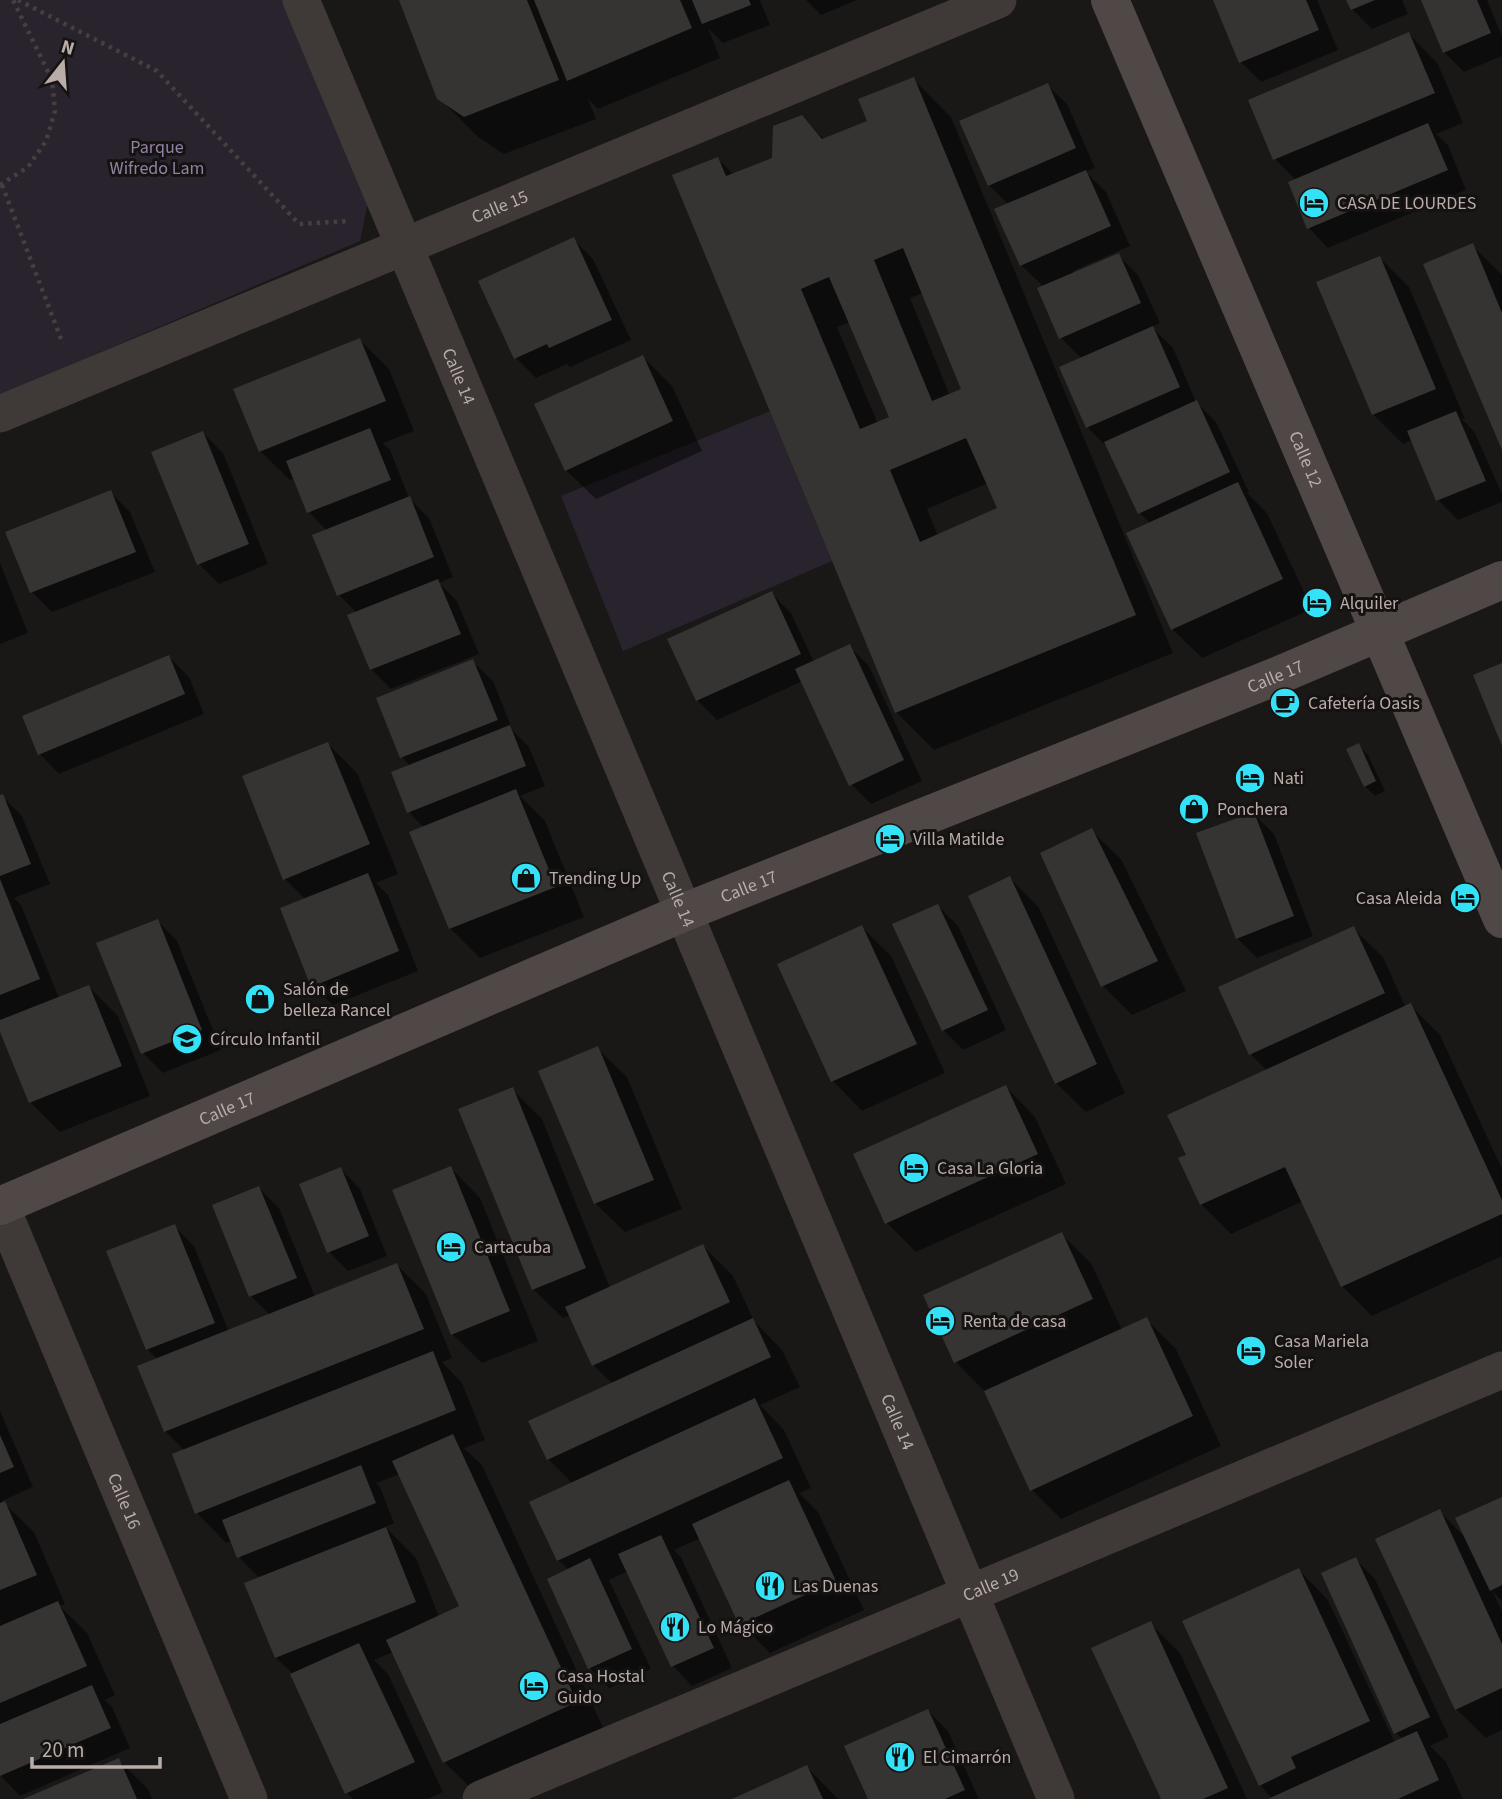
<svg xmlns="http://www.w3.org/2000/svg" width="1502" height="1799" font-family="'Source Sans 3',sans-serif">
<rect width="100%" height="100%" fill="#1a1817"/>
<g fill="#29232d">
<polygon points="0,0 284,0 369,197 360,241 0,395"/>
<polygon points="770,411 832,561 623,651 561,496"/>
</g>
<g fill="#0007" fill-rule="evenodd">
<polygon points="401,0 760,0 770,25 723,43 708,28 720,58 598,109 588,99 596,119 504,154 478,137 439,98"/>
<polygon points="806,0 857,0 821,15"/>
<polygon points="1215,0 1317,0 1338,50 1261,82 1241,62"/>
<polygon points="1348,0 1402,0 1408,14 1372,29 1352,9"/>
<polygon points="1422,0 1487,0 1502,36 1502,56 1464,72 1444,52"/>
<polygon points="1409,34 1438,64 1463,123 1436,134 1448,145 1466,190 1328,248 1309,228 1296,180 1275,159"/>
<path d="M913,79l38,38 222,536 -239,97 -38,-38 -178,-553 16,16 40,-16 28,-42 23,23 44,-18zM923,293l40,97 -13,6 -40,-98zM850,322l41,96 -13,6 -41,-97zM988,483l12,26 -62,27 -11,-27z"/>
<polygon points="1047,85 1067,104 1095,168 1086,172 1106,192 1130,246 1073,271 1074,274 1118,255 1138,275 1160,323 1152,327 1173,348 1196,402 1216,422 1249,492 1247,493 1267,513 1312,609 1202,658 1172,629 1151,524 1140,513 1107,447 1087,427 1082,359 1061,338 1044,287 1021,265 1009,205 989,185"/>
<polygon points="573,239 593,259 631,340 570,367 567,364 536,378 516,358 481,282"/>
<polygon points="1472,245 1502,275 1502,446"/>
<polygon points="1380,258 1409,287 1465,419 1462,419 1475,433 1502,494 1502,502 1458,520 1438,500 1412,440 1403,444 1373,414"/>
<polygon points="360,340 389,369 414,431 383,443 390,450 409,498 429,518 453,577 439,583 457,601 479,654 391,689 371,669 357,613 339,595 327,531 309,512 295,478 290,480 260,451"/>
<polygon points="643,357 672,386 702,451 596,499 566,470"/>
<polygon points="203,433 223,453 268,564 219,584 199,564"/>
<polygon points="110,492 130,512 155,572 52,612 32,592"/>
<polygon points="0,563 28,633 0,644"/>
<polygon points="771,593 791,613 814,662 849,646 869,666 922,781 871,804 851,784 803,681 717,720 697,700 669,640"/>
<polygon points="169,657 189,677 204,714 59,774 40,754"/>
<polygon points="473,662 493,681 513,731 529,747 545,786 520,796 545,821 584,917 480,958 450,928 424,828 409,812 410,766 402,757 378,699"/>
<polygon points="328,744 357,773 398,874 376,883 388,895 418,971 333,1005 313,986 306,900 285,879"/>
<polygon points="1359,746 1368,755 1385,791 1375,796 1365,786"/>
<polygon points="2,796 22,816 50,884 14,898 21,905 59,998 89,987 118,1016 150,1096 60,1132 30,1102 0,1028 0,1022 2,1021 0,1019 0,797"/>
<polygon points="1254,814 1274,834 1313,936 1257,958 1237,938"/>
<polygon points="1091,830 1121,859 1186,991 1132,1015 1103,986"/>
<polygon points="1010,878 1039,908 1125,1093 1086,1112 1056,1083"/>
<polygon points="938,906 958,926 1006,1030 963,1050 943,1030"/>
<polygon points="158,921 177,941 221,1050 163,1073 143,1053 98,944"/>
<polygon points="862,927 891,956 945,1073 862,1111 833,1081 779,965"/>
<polygon points="1353,928 1383,957 1406,1008 1411,1006 1440,1035 1502,1169 1502,1256 1372,1316 1342,1286 1303,1201 1231,1234 1201,1204 1188,1156 1267,1071 1251,1054"/>
<polygon points="597,1048 627,1077 682,1209 625,1232 595,1203"/>
<polygon points="1006,1087 1035,1117 1066,1184 916,1252 887,1223"/>
<polygon points="512,1089 542,1119 610,1288 703,1246 733,1276 754,1321 782,1350 800,1387 760,1405 784,1430 811,1488 799,1493 818,1512 864,1610 770,1653 741,1624 701,1538 674,1550 681,1557 732,1668 692,1686 673,1666 628,1571 609,1580 651,1669 609,1688 590,1668 569,1570 558,1560 573,1484 548,1459 613,1384 593,1365 571,1315 563,1318 533,1289"/>
<polygon points="451,1168 480,1198 538,1341 482,1363 452,1334"/>
<polygon points="341,1169 360,1189 387,1256 348,1271 329,1252"/>
<path d="M259,1188l20,20 36,89 82,-32 29,29 26,64 -10,4 20,21 23,57 -21,8 18,17 123,267 -131,59 -30,-29 -51,-110 -19,8 14,14 55,118 -15,7h-75l-6,-6 -53,-118 -18,-17 -16,-79 -21,-22 -7,-16 -6,2 -29,-30 -23,-58 11,-4 -20,-20 -7,-71 -11,-11 27,-123 20,20 35,86 41,-17 -19,-19 -36,-90zM400,1474l62,133 -23,10 -23,-59 -31,-31 9,-4 -14,-36 -4,-4z"/>
<polygon points="1061,1234 1091,1263 1122,1330 1146,1319 1176,1349 1221,1446 1061,1519 1032,1490 985,1392 956,1362"/>
<polygon points="0,1411 33,1487 2,1501 34,1532 65,1604 60,1606 87,1633 115,1695 105,1700 112,1707 130,1748 20,1796 0,1775"/>
<polygon points="1502,1499 1502,1601 1493,1592 1502,1612 1502,1730 1486,1738 1456,1709 1440,1512 1466,1538"/>
<polygon points="1356,1560 1375,1579 1449,1737 1430,1746 1446,1762 1463,1799 1272,1799 1260,1785 1299,1570 1328,1600 1395,1743 1403,1739 1396,1733"/>
<polygon points="1150,1623 1180,1653 1247,1799 1162,1799"/>
<polygon points="928,1711 948,1731 979,1799 870,1799"/>
<polygon points="119,1760 148,1789 152,1799 27,1799"/>
<polygon points="807,1767 838,1799 737,1799"/>
</g>
<g fill="#363432" fill-rule="evenodd">
<polygon points="399,0 527,0 559,80 464,117 437,99"/>
<polygon points="534,0 680,0 692,28 567,81"/>
<polygon points="692,0 749,0 751,5 702,24"/>
<polygon points="1213,0 1306,0 1319,30 1239,63"/>
<polygon points="1346,0 1375,0 1351,10"/>
<polygon points="1421,0 1477,0 1491,33 1443,53"/>
<polygon points="1409,32 1435,93 1273,160 1248,100"/>
<path d="M914,77l222,538 -241,98 -223,-538 46,-18 8,19 46,-18 1,-32 29,-11 20,24 45,-18 -9,-22zM903,248l58,141 -29,12 -58,-141zM829,277l60,140 -29,12 -59,-140zM966,438l31,70 -77,34 -30,-72z"/>
<polygon points="1048,83 1076,148 988,186 959,121"/>
<polygon points="1428,123 1448,170 1307,229 1288,182"/>
<polygon points="1086,170 1111,226 1020,266 994,209"/>
<polygon points="574,237 612,320 549,348 547,344 514,359 478,281"/>
<polygon points="1473,243 1502,313 1502,450 1423,264"/>
<polygon points="1119,253 1141,303 1059,339 1037,288"/>
<polygon points="1380,256 1436,389 1372,415 1316,282"/>
<polygon points="1153,326 1180,387 1086,428 1059,367"/>
<polygon points="360,338 386,401 259,452 233,389"/>
<polygon points="643,355 673,421 565,471 534,404"/>
<polygon points="1197,400 1230,472 1138,514 1104,442"/>
<polygon points="1456,411 1486,481 1436,501 1407,431"/>
<polygon points="370,428 391,480 307,513 286,461"/>
<polygon points="203,431 249,544 197,565 151,452"/>
<polygon points="1238,482 1283,579 1171,630 1126,533"/>
<polygon points="111,490 136,552 30,593 5,532"/>
<polygon points="410,496 434,557 337,596 312,535"/>
<polygon points="438,579 461,634 370,670 347,615"/>
<polygon points="772,591 801,654 696,701 667,639"/>
<polygon points="850,644 904,760 849,786 795,669"/>
<polygon points="169,655 185,694 38,755 22,716"/>
<polygon points="473,659 498,720 400,758 376,698"/>
<polygon points="1502,663 1502,746 1473,675"/>
<polygon points="510,725 526,766 407,813 391,772"/>
<polygon points="328,742 370,844 283,880 242,776"/>
<polygon points="1359,743 1376,781 1364,787 1346,749"/>
<polygon points="516,789 556,887 449,929 409,832"/>
<polygon points="3,794 31,864 0,876 0,795"/>
<polygon points="1254,812 1294,916 1236,939 1196,833"/>
<polygon points="1092,828 1158,961 1101,987 1040,853"/>
<polygon points="368,873 399,951 311,987 280,908"/>
<polygon points="1010,876 1097,1064 1055,1084 968,896"/>
<polygon points="0,879 40,979 0,995"/>
<polygon points="938,904 988,1010 942,1031 892,924"/>
<polygon points="158,919 202,1030 141,1054 96,943"/>
<polygon points="862,925 917,1044 831,1082 777,964"/>
<polygon points="1354,926 1385,993 1249,1055 1218,987"/>
<polygon points="89,985 122,1066 29,1103 0,1032 0,1020"/>
<polygon points="1411,1003 1502,1200 1502,1214 1341,1287 1285,1167 1200,1205 1178,1158 1186,1155 1167,1115"/>
<polygon points="598,1046 654,1180 594,1204 538,1071"/>
<polygon points="1006,1085 1038,1154 885,1224 853,1154"/>
<polygon points="513,1087 586,1268 532,1290 458,1109"/>
<polygon points="451,1166 510,1311 451,1335 392,1190"/>
<polygon points="341,1167 369,1236 327,1253 299,1184"/>
<polygon points="259,1186 297,1278 249,1297 212,1205"/>
<polygon points="175,1224 215,1323 146,1350 106,1251"/>
<polygon points="1062,1232 1093,1299 954,1363 923,1295"/>
<polygon points="703,1244 730,1302 592,1366 565,1307"/>
<polygon points="397,1263 424,1329 164,1432 137,1366"/>
<polygon points="1147,1317 1193,1416 1030,1491 984,1391"/>
<polygon points="753,1318 771,1357 547,1460 528,1421"/>
<polygon points="433,1351 456,1410 195,1514 172,1454"/>
<polygon points="755,1398 783,1458 557,1561 529,1502"/>
<polygon points="453,1434 577,1702 443,1763 386,1640 459,1606 392,1461"/>
<polygon points="0,1435 14,1467 0,1473"/>
<polygon points="361,1465 376,1503 237,1558 222,1520"/>
<polygon points="789,1480 836,1581 739,1625 692,1524"/>
<polygon points="1502,1497 1502,1585 1490,1591 1455,1518"/>
<polygon points="5,1501 37,1575 0,1590 0,1503"/>
<polygon points="1440,1509 1502,1644 1502,1688 1455,1710 1375,1539"/>
<polygon points="386,1527 416,1602 275,1658 244,1583"/>
<polygon points="661,1535 714,1648 671,1667 618,1554"/>
<polygon points="1356,1557 1430,1717 1394,1734 1321,1573"/>
<polygon points="590,1558 632,1649 588,1669 547,1579"/>
<polygon points="1299,1568 1370,1721 1291,1757 1296,1768 1259,1786 1182,1621"/>
<polygon points="58,1601 87,1666 0,1703 0,1626"/>
<polygon points="1151,1621 1228,1788 1203,1799 1161,1799 1091,1648"/>
<polygon points="359,1643 415,1762 345,1794 290,1674"/>
<polygon points="92,1685 111,1728 0,1776 0,1724"/>
<polygon points="928,1709 965,1790 945,1799 868,1799 844,1746"/>
<polygon points="1417,1731 1439,1780 1398,1799 1268,1799"/>
<polygon points="119,1758 137,1799 23,1799"/>
<polygon points="807,1765 823,1799 732,1799"/>
</g>
<g fill="none" stroke-linecap="round" stroke-linejoin="round">
<g stroke="#463f3e" stroke-width="4.5" stroke-dasharray="3.5 5" stroke-linecap="butt">
<polyline points="18,0 157,71 299,224 350,221"/>
<polyline points="0,185 28,167 46,141 55,111 52,80 13,0"/>
<polyline points="2,185 63,344"/>
</g>
<g stroke="#3f3a38" stroke-width="37">
<path id="s1" d="M301,0l755,1799"/>
<path id="s2" d="M0,414l998,-414"/>
<path id="s3" d="M0,1204l249,595"/>
<path id="s4" d="M481,1799l1021,-429"/>
</g>
<g stroke="#4f4846" stroke-width="38">
<path id="s5" d="M1110,0l392,919"/>
<path id="s6" d="M0,1206l685,-294 587,-234 230,-98"/>
</g>
</g>
<defs>
<g id="hotel-disc" transform="scale(1.575)"><circle r="9.5" fill="#33e2f6" stroke="#151312"/><path d="M-6-4.5h1.5V1H6V5H4.5V3h-9V5H-6ZM-4 0a1.8 1.8 0 1 1 3.6 0ZM.5 0V-2.5h3Q6-2.5 6 0Z" fill="#111"/></g>
<g id="cafe-disc" transform="scale(1.575)"><circle r="9.5" fill="#33e2f6" stroke="#151312"/><path d="M-5.5-4.5H6V0H3Q3 3.5 0 3.5H-2.5Q-5.5 3.5-5.5 0ZM3-3.2v2h1.7v-2ZM-6 4.5H4V6H-6Z" fill="#111"/></g>
<g id="shop-disc" transform="scale(1.575)"><circle r="9.5" fill="#33e2f6" stroke="#151312"/><path d="M-5-2.5h2.3a2.7 3.5 0 0 1 5.4 0H5L5.5 6h-11ZM-1.5-2.5h3a1.5 2.3 0 0 0-3 0Z" fill="#111"/></g>
<g id="school-disc" transform="scale(1.575)"><circle r="9.5" fill="#33e2f6" stroke="#151312"/><path d="M0-5L7-2L0 1L-7-2ZM-4 1L0 2.5L4 1V4Q0 6-4 4Z" fill="#111"/></g>
<g id="restaurant-disc" transform="scale(1.575)"><circle r="9.5" fill="#33e2f6" stroke="#151312"/><path d="M-5-6h1v4h1v-4h1v4h1v-4h1v5L-1.5 .5V6h-2V.5L-5-1ZM5-6V6H3V1.5H1.5Q1.5-4 5-6Z" fill="#111"/></g>
</defs>
<g fill-rule="evenodd">
<use href="#hotel-disc" x="1314" y="203"/>
<use href="#hotel-disc" x="1317" y="603"/>
<use href="#cafe-disc" x="1285" y="703"/>
<use href="#hotel-disc" x="1250" y="778"/>
<use href="#shop-disc" x="1194" y="809"/>
<use href="#hotel-disc" x="890" y="839"/>
<use href="#shop-disc" x="526" y="878"/>
<use href="#hotel-disc" x="1465" y="898"/>
<use href="#shop-disc" x="260" y="999"/>
<use href="#school-disc" x="187" y="1039"/>
<use href="#hotel-disc" x="914" y="1168"/>
<use href="#hotel-disc" x="451" y="1247"/>
<use href="#hotel-disc" x="940" y="1321"/>
<use href="#hotel-disc" x="1251" y="1351"/>
<use href="#restaurant-disc" x="770" y="1586"/>
<use href="#restaurant-disc" x="675" y="1627"/>
<use href="#hotel-disc" x="534" y="1686"/>
<use href="#restaurant-disc" x="900" y="1757"/>
</g>
<g text-anchor="middle" stroke-width="6" stroke-linejoin="round" paint-order="stroke">
<g font-size="18" fill="#9380a5" stroke="#151312">
<text x="157" y="153">Parque<tspan x="157" dy="21">Wifredo Lam</tspan></text>
</g>
<g font-size="18" fill="#baaca9" stroke="#151312" text-anchor="start">
<text x="1337" y="209">CASA DE LOURDES</text>
<text x="1340" y="609">Alquiler</text>
<text x="1308" y="709">Cafetería Oasis</text>
<text x="1273" y="784">Nati</text>
<text x="1217" y="815">Ponchera</text>
<text x="913" y="845">Villa Matilde</text>
<text x="549" y="884">Trending Up</text>
<text x="1442" y="904" text-anchor="end">Casa Aleida</text>
<text x="283" y="995">Salón de<tspan x="283" dy="21">belleza Rancel</tspan></text>
<text x="210" y="1045">Círculo Infantil</text>
<text x="937" y="1174">Casa La Gloria</text>
<text x="474" y="1253">Cartacuba</text>
<text x="963" y="1327">Renta de casa</text>
<text x="1274" y="1347">Casa Mariela<tspan x="1274" dy="21">Soler</tspan></text>
<text x="793" y="1592">Las Duenas</text>
<text x="698" y="1633">Lo Mágico</text>
<text x="557" y="1682">Casa Hostal<tspan x="557" dy="21">Guido</tspan></text>
<text x="923" y="1763">El Cimarrón</text>
</g>
<g font-size="18" fill="#baaca9" stroke="#151312">
<text dy="6" stroke="none"><textPath href="#s2" startOffset="541">Calle 15</textPath></text>
<text dy="6" stroke="none"><textPath href="#s1" startOffset="408">Calle 14</textPath></text>
<text dy="6" stroke="none"><textPath href="#s5" startOffset="499">Calle 12</textPath></text>
<text dy="6" stroke="none"><textPath href="#s6" startOffset="1381">Calle 17</textPath></text>
<text dy="6" stroke="none"><textPath href="#s6" startOffset="814">Calle 17</textPath></text>
<text dy="6" stroke="none"><textPath href="#s1" startOffset="975">Calle 14</textPath></text>
<text dy="6" stroke="none"><textPath href="#s6" startOffset="247">Calle 17</textPath></text>
<text dy="6" stroke="none"><textPath href="#s1" startOffset="1542">Calle 14</textPath></text>
<text dy="6" stroke="none"><textPath href="#s3" startOffset="322">Calle 16</textPath></text>
<text dy="6" stroke="none"><textPath href="#s4" startOffset="553">Calle 19</textPath></text>
</g>
</g>
<g transform="translate(63 63) rotate(17)" stroke="#151312" stroke-width="5" paint-order="stroke">
<path d="M0-5L12 26L0 18L-12 26Z" fill="#baaca9"/>
<text y="-10" font-size="19" font-weight="bold" text-anchor="middle" fill="#baaca9">N</text>
</g>
<path d="M32 1757v10h128v-10" fill="none" stroke="#baaca9" stroke-width="3.5"/>
<text x="42" y="1757" font-size="21" fill="#baaca9" stroke="#151312" stroke-width="5" paint-order="stroke">20 m</text>
</svg>
